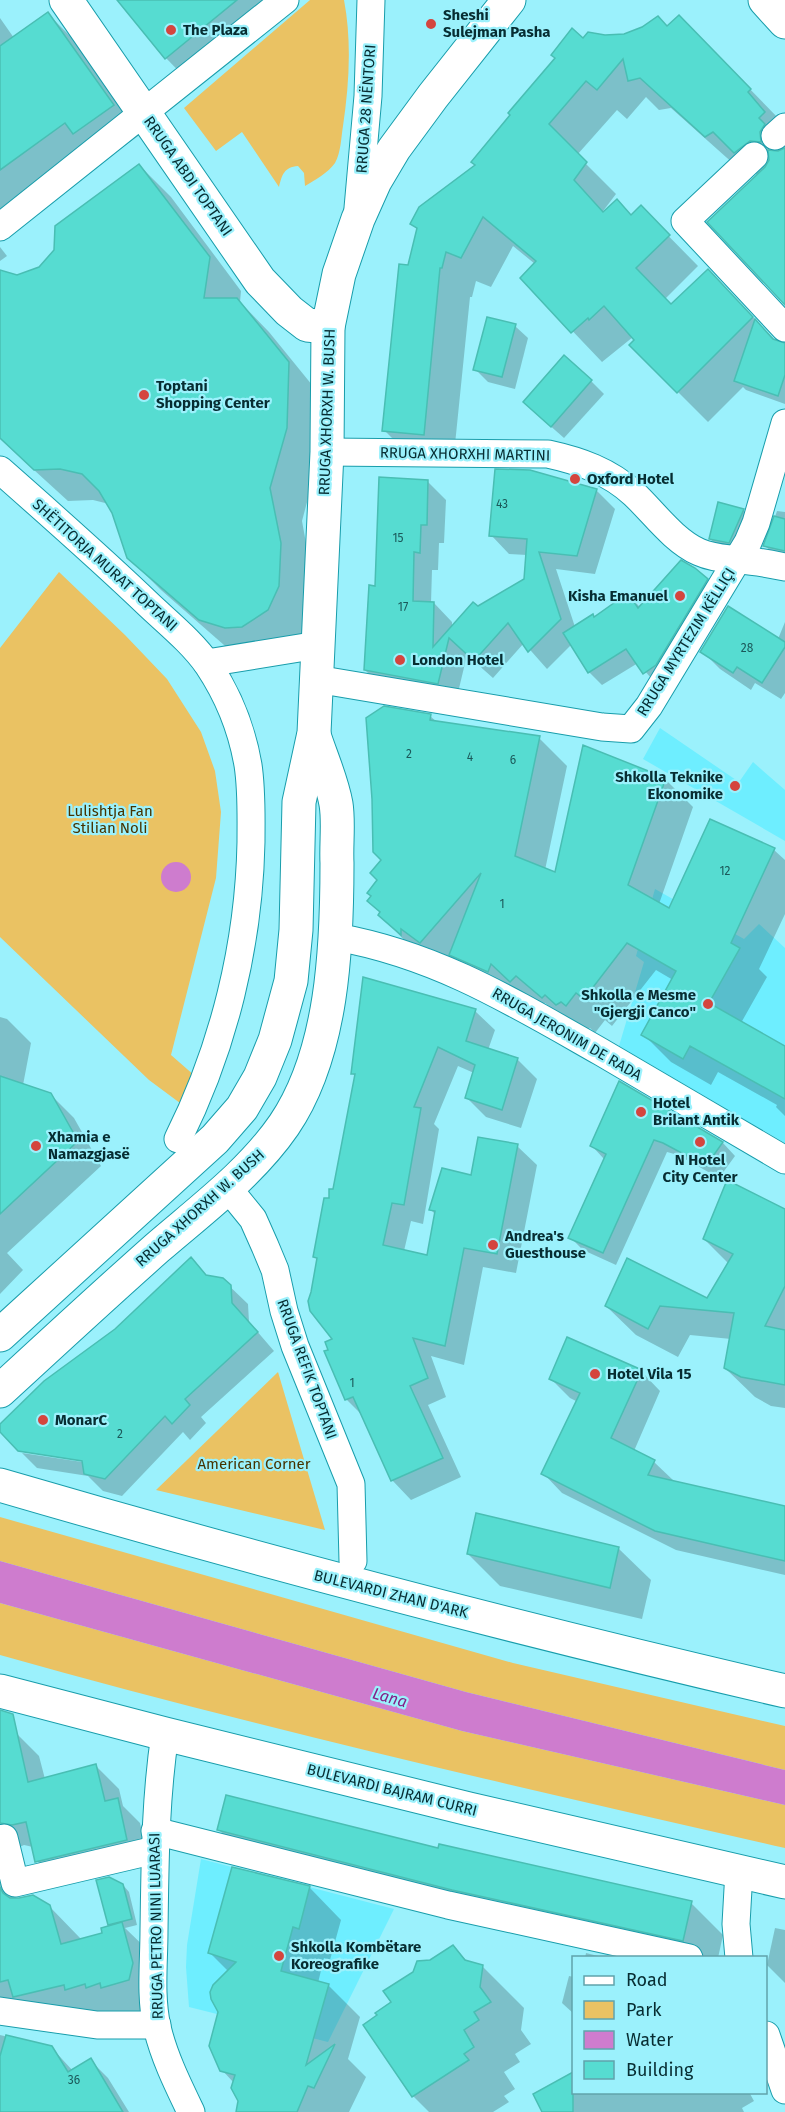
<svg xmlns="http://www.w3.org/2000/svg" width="785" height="2112" font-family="'Fira Sans',sans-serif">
<rect width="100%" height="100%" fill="#9bf1fc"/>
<g fill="#6eeeff">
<polygon points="660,728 739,782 753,762 785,790 785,841 643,759"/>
<polygon points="655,889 744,939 759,924 785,948 785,1143 619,1046 644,962 636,956"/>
<polygon points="201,1859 394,1909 328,2042 189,2007 186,1967 187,1945"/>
</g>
<g fill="#eac263">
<path d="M310,0h34c8,42 5,85 -1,126 -2,12 -2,26 -8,37 -7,10 -20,17 -30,23l-1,-13 -6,-7c-14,1 -16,9 -19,21l-37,-55 -26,19 -32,-43z"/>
<polygon points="59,572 125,635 167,679 201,732 215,771 221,812 216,878 171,1055 195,1076 180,1103 149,1080 0,937 0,648"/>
<polygon points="278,1372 325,1530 156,1490"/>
<polygon points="0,1517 513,1663 785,1726 785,1770 466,1692 0,1561"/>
<path d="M0,1603l462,128 323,74v43c-263,-60 -526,-120 -785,-193z"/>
</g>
<g fill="#ce7cce">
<circle cx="176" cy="877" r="15"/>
<polygon points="0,1561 466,1692 785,1770 785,1805 462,1731 0,1603"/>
</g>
<g fill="#0003">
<polygon points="118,0 295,0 192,85 166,58"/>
<polygon points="48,14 76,42 141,134 103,161 0,218 0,18 14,38"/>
<polygon points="668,28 709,47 780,120 785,132 785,303 758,176 744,161 736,166 671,108 659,110 646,97 627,119 617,110 577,155 616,194 600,215 632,216 641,208 698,266 665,299 672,306 708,271 779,344 785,345 785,404 746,390 743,387 708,422 631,345 636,340 633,337 602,362 522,278 535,264 513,246 491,287 476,281 472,297 470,297 453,464 414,460 384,430 410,266 418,230 412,224 477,166 583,40"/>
<polygon points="139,165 171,197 241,291 240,302 269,332 321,396 318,461 302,521 312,576 311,619 300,642 232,652 161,590 128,557 114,513 109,504 93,500 68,501 0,439 0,272 17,276 40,269"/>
<polygon points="0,247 7,256 0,261"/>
<polygon points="515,326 528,338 515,389 488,382 475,369"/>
<polygon points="591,381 604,394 564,438 538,415"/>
<polygon points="428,482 446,500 444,543 439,543 438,570 432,570 431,603 434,603 452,622 452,629 478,608 525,580 527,555 509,554 491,535 596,490 615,509 595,574 556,569 575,627 595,618 628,595 640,607 706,580 719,593 657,685 638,663 602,685 589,672 572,644 547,669 524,643 493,678 467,655 456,701 383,688 365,670 377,587"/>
<polygon points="743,510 756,523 723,551 710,539"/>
<polygon points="777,511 785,512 785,564 765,546"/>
<polygon points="785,622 785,693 781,699 755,683 751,690 720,669 702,651 778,639"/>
<polygon points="430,716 438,723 539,738 567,766 545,870 556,874 665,779 693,807 659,904 669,910 774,850 785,860 785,914 759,969 767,977 741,1023 785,1048 785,1116 776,1107 777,1105 718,1072 711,1085 671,1062 643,1034 673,980 656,970 612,1026 605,1020 595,1033 590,1028 585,1032 571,1024 545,1003 539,1008 519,990 516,999 479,982 457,960 448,970 407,943 380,915 381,913 379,880 383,860"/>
<polygon points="475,1011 495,1030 488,1050 517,1059 537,1079 521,1128 486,1117 466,1097 474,1073 458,1066 434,1124 439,1129 423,1224 411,1221 404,1251 428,1256 435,1214 431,1210 473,1176 517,1146 537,1165 516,1273 483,1267 464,1365 431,1356 446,1397 428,1405 461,1477 411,1500 392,1480 363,1416 346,1399 330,1350 335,1340 318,1260 314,1256 334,1191 356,1077 352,1073"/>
<polygon points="0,1017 7,1019 31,1043 23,1085 50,1094 74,1118 101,1166 7,1253 23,1270 0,1294"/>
<polygon points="619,1083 723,1143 735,1156 719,1178 678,1155 667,1152 616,1265 583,1250 570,1237 604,1159 592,1146"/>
<polygon points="785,1211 785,1408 771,1406 755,1397 725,1368 731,1339 690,1335 678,1357 636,1335 606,1306 708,1300 729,1264 704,1239"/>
<polygon points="191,1259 208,1277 222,1279 248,1304 249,1322 274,1351 201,1417 206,1423 190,1440 183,1432 122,1496 103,1491 88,1476 37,1468 22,1453 89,1463 0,1430 0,1426 116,1330"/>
<polygon points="641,1371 660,1391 634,1451 654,1462 674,1481 785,1508 785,1575 676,1550 562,1493 543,1473 578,1402 570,1398 550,1378"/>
<polygon points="618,1548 651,1580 642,1619 500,1586 468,1554"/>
<polygon points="16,1733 39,1756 45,1779 96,1766 119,1789 123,1806 140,1823 149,1863 60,1884 37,1861 33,1847 24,1845 0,1856 0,1737"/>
<polygon points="219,1830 439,1850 691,1903 723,1935 718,1958 650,1958 251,1862"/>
<polygon points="233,1869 310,1888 341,1920 330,1960 324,1958 318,1983 328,1985 360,2017 348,2059 366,2077 349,2112 240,2112 240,2101 234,2083 222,2070 229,1972 210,1953"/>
<polygon points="0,1883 16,1900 49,1906 81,1939 104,1934 112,1927 109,1924 123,1885 129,1892 137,1925 125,1928 154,1956 165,1996 135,2019 0,2001"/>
<polygon points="775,1928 785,1930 785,1983 767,1965"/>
<polygon points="453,1947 469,1963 483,1967 524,2008 521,2030 531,2044 515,2054 520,2062 504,2072 515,2089 504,2096 509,2102 493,2112 429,2112 413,2096 393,2002 430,1962"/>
<polygon points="586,1953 606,1958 585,1958"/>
<polygon points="569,1976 574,1977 574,2014 562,2003"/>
<polygon points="0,2035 51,2047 73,2071 90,2060 108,2078 129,2112 0,2112"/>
<polygon points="574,2074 574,2092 749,2092 754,2101 742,2108 744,2112 544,2112 535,2095"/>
</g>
<g fill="#56dcd1" stroke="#49beb3" stroke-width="1.5">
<polygon points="117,0 237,0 165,59"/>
<polygon points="48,12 114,105 73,134 65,123 0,170 0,46"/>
<polygon points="679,15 751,89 748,92 765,112 759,118 765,124 760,132 761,142 750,141 734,153 713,132 705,137 640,78 628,81 623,59 597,90 586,81 549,124 587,162 574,180 603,212 617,199 631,215 641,205 670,235 636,268 671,304 708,269 753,317 677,393 629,345 634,340 604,306 589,320 588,318 571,333 520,278 536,261 483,217 461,258 446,252 442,268 440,268 424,435 382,431 399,264 408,265 417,228 410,224 419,207 475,165 471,162 510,115 508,113 555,58 551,55 572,28 583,38 588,32 605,35 624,34 642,27 658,16 667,26"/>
<polygon points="785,148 785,305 707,222 765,167 769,160 768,150 778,151"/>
<polygon points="139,164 210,257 204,298 237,298 289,362 287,428 270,488 281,543 279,586 268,610 242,627 225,628 199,620 127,558 112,513 99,491 82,474 60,469 34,470 0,438 0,270 17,275 39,267 54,250 55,226"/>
<polygon points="487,317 516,324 502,377 473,370"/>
<polygon points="755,319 773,339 785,343 785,375 778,396 734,381"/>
<polygon points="564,355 592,380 551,427 523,402"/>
<polygon points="495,469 530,470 597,489 577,556 539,552 561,619 528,652 508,623 474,661 449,638 438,684 364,670 369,585 375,586 379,477 428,480 427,525 421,525 420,553 414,552 413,601 434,602 433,647 473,602 478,606 524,579 527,539 489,536"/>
<polygon points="718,502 744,509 729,543 709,539"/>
<polygon points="774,516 785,519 785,551 763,546"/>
<polygon points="681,560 695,568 708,579 656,665 643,674 626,649 588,673 563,633 593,614 594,617 628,593 638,608"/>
<polygon points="728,606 785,642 785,647 762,683 737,667 733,673 700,652"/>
<polygon points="384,706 431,714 430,720 540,736 515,856 555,872 583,745 666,778 628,885 669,908 710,819 775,848 731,943 740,948 709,1003 785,1046 785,1099 690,1046 683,1059 641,1035 676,971 627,943 584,999 576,993 566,1006 561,1002 556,1005 545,995 542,998 516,976 510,982 491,964 488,972 449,955 481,873 420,943 401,929 401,935 378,915 380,912 367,901 371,896 367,893 377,880 370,873 381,860 373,852 372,799 366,718"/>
<polygon points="363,977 476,1009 466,1041 518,1058 502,1110 465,1098 475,1065 438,1047 414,1107 421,1108 404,1205 392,1203 383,1245 427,1255 435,1211 429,1210 442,1168 471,1175 478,1137 518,1144 497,1254 464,1248 445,1346 413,1338 428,1378 410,1386 443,1458 391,1481 353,1397 345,1400 324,1351 328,1350 325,1342 332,1339 310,1311 308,1301 311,1292 317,1258 313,1257 324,1198 329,1198 329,1189 333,1189 355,1074 351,1074"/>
<polygon points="0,1076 51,1093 78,1141 0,1214"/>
<polygon points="619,1081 723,1142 706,1166 663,1143 654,1140 603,1253 568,1238 606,1154 590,1146"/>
<polygon points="727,1180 785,1209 785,1286 765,1326 785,1330 785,1385 741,1377 724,1368 734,1313 660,1306 648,1329 605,1306 627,1258 707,1298 733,1254 703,1239"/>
<polygon points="191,1257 206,1275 223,1278 231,1285 232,1303 258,1332 185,1399 190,1405 172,1424 165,1416 105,1479 84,1474 82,1461 18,1451 0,1432 0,1424 44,1381 115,1329"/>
<polygon points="567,1337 642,1370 611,1438 655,1460 648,1475 785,1506 785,1561 655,1531 541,1474 580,1393 549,1379"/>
<polygon points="476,1513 619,1547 610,1588 467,1554"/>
<polygon points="0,1710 13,1714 28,1782 96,1764 105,1801 118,1798 127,1840 35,1862 26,1822 12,1825 0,1823"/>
<polygon points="226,1795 438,1848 439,1844 692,1901 683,1941 452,1890 217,1830"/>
<polygon points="232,1867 310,1886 299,1929 293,1927 281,1971 329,1984 306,2065 335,2044 314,2088 308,2086 297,2112 236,2112 238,2101 231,2088 235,2075 220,2071 209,2046 218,2012 211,1999 210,1992 213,1985 236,1962 208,1953"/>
<polygon points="109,1877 123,1884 132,1919 108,1925 96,1880"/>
<polygon points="0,1887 3,1893 10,1898 19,1898 33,1895 50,1905 61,1944 102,1933 101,1928 122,1922 133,1963 129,1980 101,1988 100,1983 86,1988 85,1984 65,1990 64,1985 13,1997 8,1980 0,1982"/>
<polygon points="453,1945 465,1960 483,1965 480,1987 491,2002 474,2012 479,2020 464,2030 474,2047 464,2054 469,2060 412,2097 363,2025 377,2015 375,2013 391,2002 383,1991 413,1972 417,1961 430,1960"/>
<polygon points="6,2035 52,2046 68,2072 91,2058 123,2112 0,2112 0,2056"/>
<polygon points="573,2072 573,2112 542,2112 533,2094"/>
</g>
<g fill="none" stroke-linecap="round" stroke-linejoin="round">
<g stroke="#189dab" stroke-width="29">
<g id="minor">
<polyline points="775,136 785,127"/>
<polyline points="754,156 685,221 785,328"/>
<polyline points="358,208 368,96 371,0"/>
<polyline points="0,227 285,0"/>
<path d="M327,452l221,2c32,7 61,17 86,40 20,19 40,47 65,58 13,6 26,6 41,8 15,1 30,4 45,7"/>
<path d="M0,470c50,44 100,88 148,134 20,19 44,38 60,61 20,30 34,65 40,100 4,26 3,52 3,77 -2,102 -27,205 -73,297"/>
<polyline points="207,663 318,645"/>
<polyline points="316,679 602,727 631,729 649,706 748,542 756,523 785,423"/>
<path d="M336,937c101,18 177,65 265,115 61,36 123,72 184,108"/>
<polyline points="227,1187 253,1219 265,1246 275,1270 284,1311 295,1346 351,1484 353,1561"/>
<path d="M165,1734c-10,67 -10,130 -11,197 0,31 -4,65 3,96 7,30 21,58 34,85"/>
<polyline points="155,1831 448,1905 689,1958"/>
<polyline points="0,1839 4,1838 15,1883 155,1850"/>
<polyline points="739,1871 736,1924 739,1958"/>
<polyline points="0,2011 97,2025 157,2025"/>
<polyline points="766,2035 785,2090"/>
</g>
</g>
<g stroke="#189dab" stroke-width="35">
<g id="major">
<polyline points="66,0 260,281 289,311 307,325 328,327"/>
<polyline points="765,0 785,22"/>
<polyline points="0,1335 215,1139 242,1108 260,1077 275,1040 291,981 296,930 299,802 314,733 327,452 328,327 339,274 358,219 375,181 394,149 433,96 509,0"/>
<path d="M0,1391c52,-48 104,-96 157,-143 44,-38 94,-75 127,-123 49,-72 53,-178 53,-262 -1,-19 2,-41 -1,-59 -4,-23 -15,-47 -22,-69"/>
<path d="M0,1485c260,76 521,145 785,206"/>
<polyline points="0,1691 165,1734 469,1809 785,1882"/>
</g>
</g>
<use href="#minor" stroke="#fff" stroke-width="27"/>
<use href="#major" stroke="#fff" stroke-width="33"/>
</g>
<g fill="#d4453e" stroke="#9bf1fc" stroke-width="2">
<circle cx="431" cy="24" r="6"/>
<circle cx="171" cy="30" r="6"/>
<circle cx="144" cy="395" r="6"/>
<circle cx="575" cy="479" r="6"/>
<circle cx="680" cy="596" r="6"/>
<circle cx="400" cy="660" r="6"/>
<circle cx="735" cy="786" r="6"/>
<circle cx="708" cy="1004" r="6"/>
<circle cx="641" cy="1112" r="6"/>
<circle cx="700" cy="1142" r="6"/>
<circle cx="36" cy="1146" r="6"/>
<circle cx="493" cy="1245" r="6"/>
<circle cx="595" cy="1374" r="6"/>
<circle cx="43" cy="1420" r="6"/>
<circle cx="279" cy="1956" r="6"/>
</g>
<g text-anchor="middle" stroke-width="4.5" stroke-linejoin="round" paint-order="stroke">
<g font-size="12" fill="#1b595a">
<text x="502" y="508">43</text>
<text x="398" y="542">15</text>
<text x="403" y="611">17</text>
<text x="747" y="652">28</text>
<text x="409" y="758">2</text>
<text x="470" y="761">4</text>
<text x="513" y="764">6</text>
<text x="725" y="875">12</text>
<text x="502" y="908">1</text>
<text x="352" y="1387">1</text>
<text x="120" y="1438">2</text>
<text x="74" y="2084">36</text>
</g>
<g font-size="15" font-weight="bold" fill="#072d32" stroke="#9bf1fc" text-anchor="start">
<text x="443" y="20">Sheshi<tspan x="443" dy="17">Sulejman Pasha</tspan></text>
<text x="183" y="35">The Plaza</text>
<text x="156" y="391">Toptani<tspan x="156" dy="17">Shopping Center</tspan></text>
<text x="587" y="484">Oxford Hotel</text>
<text x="668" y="601" text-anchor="end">Kisha Emanuel</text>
<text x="412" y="665">London Hotel</text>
<text x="723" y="782" text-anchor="end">Shkolla Teknike<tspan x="723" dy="17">Ekonomike</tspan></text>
<text x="696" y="1000" text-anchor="end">Shkolla e Mesme<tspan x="696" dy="17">"Gjergji Canco"</tspan></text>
<text x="653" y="1108">Hotel<tspan x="653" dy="17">Brilant Antik</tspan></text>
<text x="48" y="1142">Xhamia e<tspan x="48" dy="17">Namazgjasë</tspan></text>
<text x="700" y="1165" text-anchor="middle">N Hotel<tspan x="700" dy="17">City Center</tspan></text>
<text x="505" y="1241">Andrea's<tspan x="505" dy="17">Guesthouse</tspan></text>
<text x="607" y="1379">Hotel Vila 15</text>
<text x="55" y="1425">MonarC</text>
<text x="291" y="1952">Shkolla Kombëtare<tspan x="291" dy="17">Koreografike</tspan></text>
</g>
<g font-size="15" fill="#072d32" stroke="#9bf1fc">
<text transform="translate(366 109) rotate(-86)" y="5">RRUGA 28 NËNTORI</text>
<text transform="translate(188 176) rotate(55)" y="5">RRUGA ABDI TOPTANI</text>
<text transform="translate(327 412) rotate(-88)" y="5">RRUGA XHORXH W. BUSH</text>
<text transform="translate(465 454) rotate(1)" y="5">RRUGA XHORXHI MARTINI</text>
<text transform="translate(105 565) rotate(42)" y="5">SHËTITORJA MURAT TOPTANI</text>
<text transform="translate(686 642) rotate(-58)" y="5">RRUGA MYRTEZIM KËLLIÇI</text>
<text transform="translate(567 1034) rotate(30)" y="5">RRUGA JERONIM DE RADA</text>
<text transform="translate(200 1208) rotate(-42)" y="5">RRUGA XHORXH W. BUSH</text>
<text transform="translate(307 1369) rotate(70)" y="5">RRUGA REFIK TOPTANI</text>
<text transform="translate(391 1594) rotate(14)" y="5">BULEVARDI ZHAN D'ARK</text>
<text transform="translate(392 1790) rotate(14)" y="5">BULEVARDI BAJRAM CURRI</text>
<text transform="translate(156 1926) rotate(-91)" y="5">RRUGA PETRO NINI LUARASI</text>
</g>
<g font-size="15" fill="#463300" stroke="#9bf1fc">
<text x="110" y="816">Lulishtja Fan<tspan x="110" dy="17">Stilian Noli</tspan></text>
<text x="254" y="1469">American Corner</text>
</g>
<g font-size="16" font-style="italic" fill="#842086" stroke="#9bf1fc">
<text transform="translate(390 1697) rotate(16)" y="6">Lana</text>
</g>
</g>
<rect x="572" y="1956" width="195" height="138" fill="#9bf1fc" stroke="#60a3ab" stroke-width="1.5"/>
<rect x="584" y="1976" width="30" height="9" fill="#ffffff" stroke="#60a3ab" stroke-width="1.5"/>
<text x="626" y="1986" font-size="18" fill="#072d32">Road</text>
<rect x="584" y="2001" width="30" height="18" fill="#eac263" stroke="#60a3ab" stroke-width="1.5"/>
<text x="626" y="2016" font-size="18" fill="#072d32">Park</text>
<rect x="584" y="2031" width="30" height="18" fill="#ce7cce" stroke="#60a3ab" stroke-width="1.5"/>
<text x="626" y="2046" font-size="18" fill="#072d32">Water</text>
<rect x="584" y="2061" width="30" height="18" fill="#56dcd1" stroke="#60a3ab" stroke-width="1.5"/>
<text x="626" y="2076" font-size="18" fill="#072d32">Building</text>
</svg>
